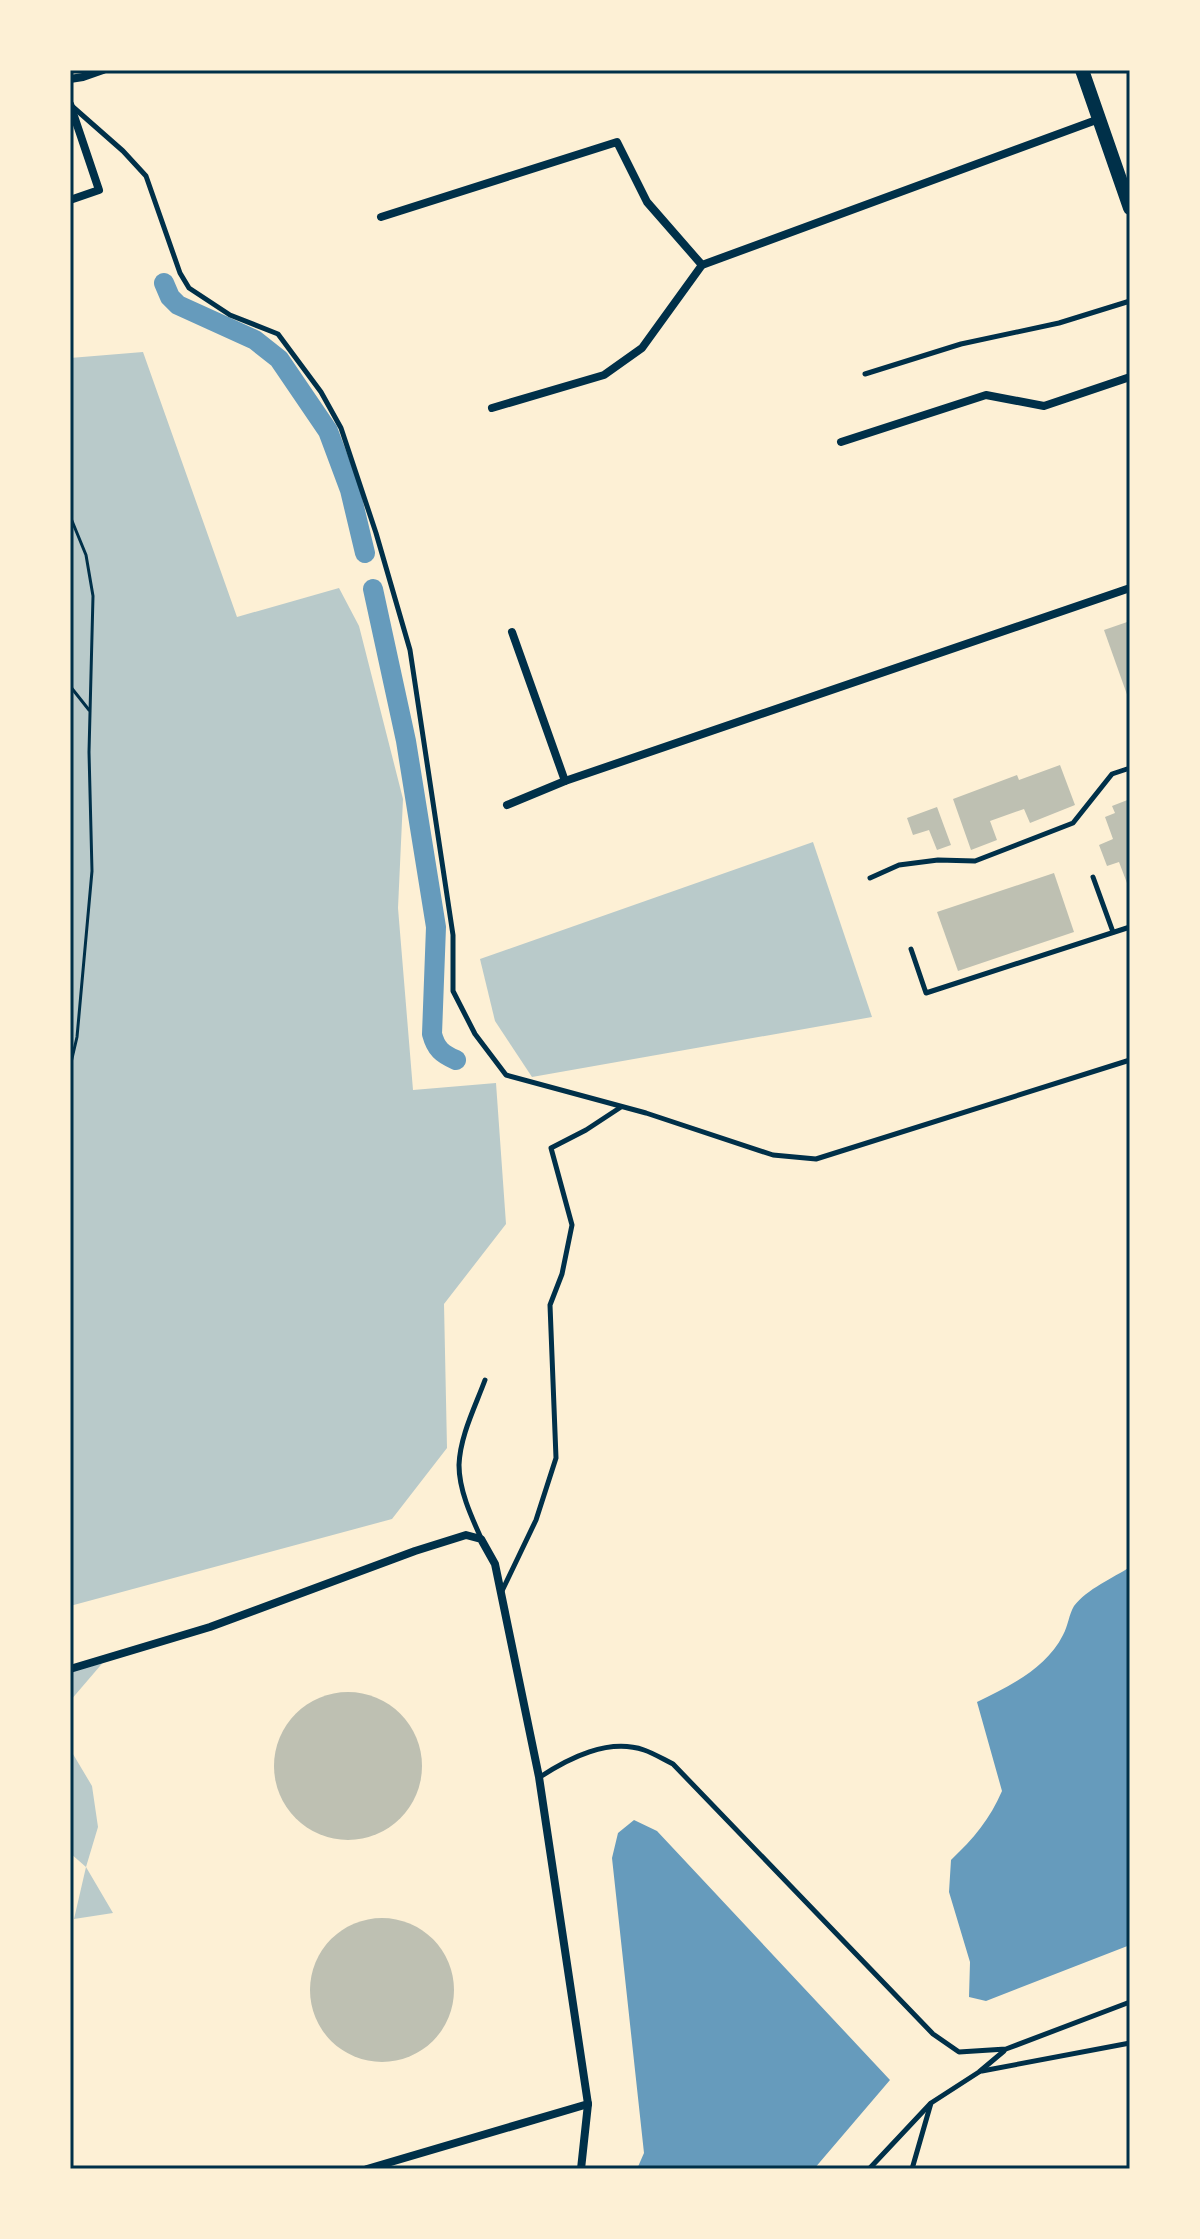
<svg xmlns="http://www.w3.org/2000/svg" width="1200" height="2239" font-family="Arial,sans-serif">
<rect width="100%" height="100%" fill="#fdf0d5"/>
<g fill="#b9caca">
<polygon points="143,352 237,617 339,588 359,626 403,799 398,908 413,1090 496,1083 506,1224 444,1304 447,1448 392,1519 70,1606 70,358"/>
<polygon points="813,842 872,1017 532,1077 495,1021 480,959"/>
<polygon points="106,1659 70,1701 70,1669"/>
<polygon points="70,1749 92,1786 98,1827 86,1867 113,1913 74,1919 86,1867 70,1853"/>
</g>
<g fill="#669bbc">
<path d="M1130,1567v378l-144,56 -17,-4 1,-35 -21,-70 2,-32c23,-22 39,-41 51,-69l-25,-89c32,-16 69,-33 86,-67 5,-9 6,-21 11,-29 13,-17 39,-28 56,-39z"/>
<polygon points="634,1820 657,1831 890,2080 814,2169 637,2169 644,2153 612,1858 618,1833"/>
</g>
<g fill="none" stroke-linecap="round" stroke-linejoin="round">
<g stroke="#669bbc" stroke-width="20">
<polyline points="164,283 170,297 178,305 255,340 279,359 328,431 350,490 365,553"/>
<path d="M373,589l33,152 30,186 -4,107c4,15 10,20 24,26"/>
</g>
</g>
<g fill="#bec0b2">
<polygon points="1130,621 1130,703 1104,630"/>
<polygon points="1060,765 1075,805 1030,823 1024,809 990,821 997,840 971,850 953,799 1017,775 1019,780"/>
<polygon points="1130,799 1130,846 1127,847 1130,855 1130,891 1119,862 1107,866 1099,845 1113,839 1105,817 1115,813 1112,806"/>
<polygon points="937,807 951,845 937,850 929,830 913,835 907,818"/>
<polygon points="1054,873 1074,932 958,971 937,912"/>
<circle cx="348" cy="1766" r="74"/>
<circle cx="382" cy="1990" r="72"/>
</g>
<g fill="none" stroke-linecap="round" stroke-linejoin="round">
<g stroke="#003049" stroke-width="3">
<polyline points="70,516 86,555 93,596 89,752 92,871 77,1037 70,1067"/>
<polyline points="70,686 89,710"/>
</g>
<g stroke="#003049" stroke-width="5">
<polyline points="73,107 123,151 146,176 180,273 189,288 230,315 278,334 321,392 341,428 376,533 410,650 453,935 453,991 475,1034 506,1075 646,1113 773,1155 816,1159 1130,1060"/>
<polyline points="865,374 961,344 1059,323 1130,301"/>
<polyline points="1093,877 1113,932"/>
<polyline points="870,878 899,865 938,860 975,861 1073,823 1112,774 1130,768"/>
<polyline points="911,949 926,993 1130,927"/>
<path d="M481,1538c-10,-22 -22,-48 -22,-73 1,-29 16,-58 26,-85"/>
<polyline points="502,1591 536,1520 556,1458 550,1305 562,1274 572,1225 551,1148 586,1130 621,1107"/>
<path d="M540,1777c29,-19 68,-39 104,-27 9,3 19,9 29,14l260,270 26,18 47,-3 124,-47"/>
<polyline points="982,2071 1130,2043"/>
<polyline points="869,2169 930,2104"/>
<polyline points="912,2169 931,2103 979,2072 1004,2051"/>
</g>
<g stroke="#003049" stroke-width="8">
<polyline points="70,79 83,77 103,70"/>
<polyline points="70,104 99,190 70,200"/>
<polyline points="381,217 617,142 647,202 702,265"/>
<polyline points="492,408 604,375 642,348 702,265 1099,119"/>
<polyline points="841,442 986,395 1044,406 1130,377"/>
<polyline points="512,632 565,781"/>
<polyline points="507,805 565,781 1130,588"/>
<polyline points="70,1669 210,1627 415,1551 466,1535 481,1539 495,1564 539,1777 588,2104 367,2169"/>
<polyline points="581,2169 588,2104"/>
</g>
<polyline stroke="#003049" stroke-width="14" points="1082,70 1130,208"/>
</g>
<rect width="1200" height="2239" fill="none" stroke="#fdf0d5" stroke-width="144"/>
<rect x="72" y="72" width="1056" height="2095" fill="none" stroke="#003049" stroke-width="3"/>
</svg>
